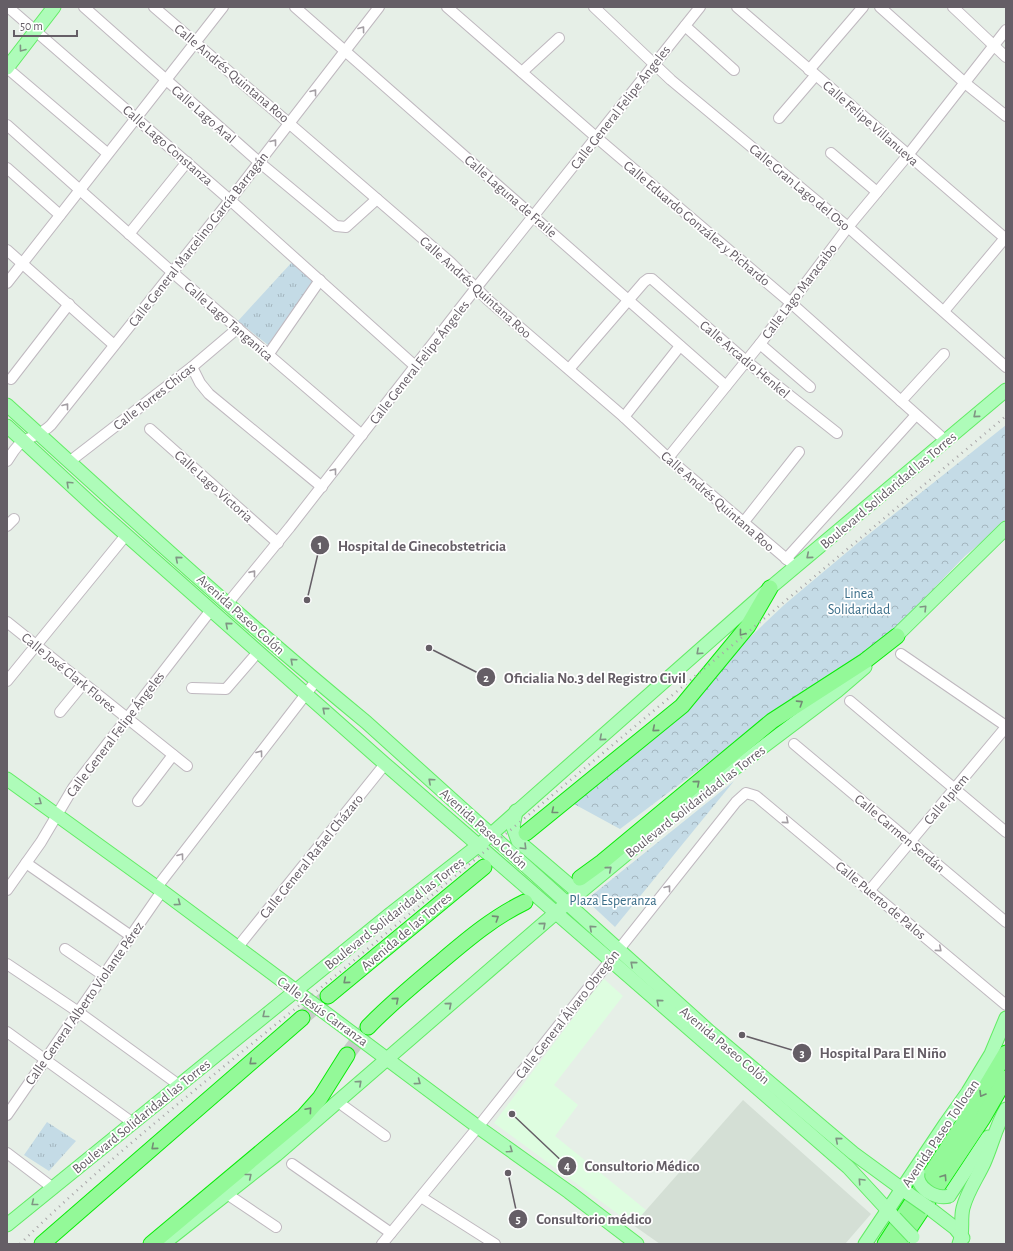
<svg xmlns="http://www.w3.org/2000/svg" width="1013" height="1251" font-family="'Alegreya Sans',sans-serif">
<defs>
<pattern id="grass-tufts" width="24" height="20" patternUnits="userSpaceOnUse"><rect width="24" height="20" fill="#c4dbe6"/><path d="M3 7l-1-3M5 7V3M7 7l1-3M15 17l-1-3M17 17v-4M19 17l1-3" fill="none" stroke="#a3b5be"/></pattern>
<pattern id="forest-crowns" width="20" height="18" patternUnits="userSpaceOnUse"><rect width="20" height="18" fill="#c4dbe6"/><path d="M2 6a3 3 0 1 1 6 0M12 15a3 3 0 1 1 6 0" fill="none" stroke="#a3b5be"/></pattern>
</defs>
<rect width="100%" height="100%" fill="#e6efe7"/>
<polygon fill="#defde0" points="603,978 623,996 554,1085 578,1105 555,1136 646,1210 633,1225 494,1123"/>
<polygon fill="#d4dfd5" points="743,1100 871,1214 845,1244 660,1244 633,1225"/>
<g fill="url(#grass-tufts)">
<polygon points="293,261 314,280 268,345 238,321"/>
<polygon points="47,1122 76,1141 49,1171 24,1155"/>
</g>
<g fill="url(#forest-crowns)">
<polygon points="1006,425 1006,522 965,556 890,634 852,662 805,690 620,829 574,804 784,605 859,542"/>
<polygon points="734,781 615,927 586,900"/>
</g>
<g fill="none" stroke-linecap="round" stroke-linejoin="round">
<g stroke="#c6cbc7" stroke-width="15" stroke-dasharray="15 8" stroke-linecap="butt">
<polyline points="302,1018 328,996"/>
<polyline points="347,1055 368,1027"/>
</g>
<g stroke="#bfb8bf" stroke-width="12">
<g id="minor">
<polyline points="8,7 230,200 415,366"/>
<polyline points="84,7 259,162 336,226 346,227 377,199"/>
<polyline points="154,7 450,262 488,300 624,417 668,458 796,567"/>
<polyline points="295,7 726,386"/>
<polyline points="447,7 596,137 791,303 946,441"/>
<polyline points="594,7 671,80 848,227 1006,367"/>
<polyline points="737,7 1006,239"/>
<polyline points="880,7 965,83 1006,116"/>
<polyline points="953,7 1006,57"/>
<polyline points="685,26 734,70"/>
<polyline points="7,68 107,153"/>
<polyline points="809,70 863,7"/>
<polyline points="522,72 559,38"/>
<polyline points="779,118 815,76"/>
<polyline points="7,125 172,272 362,435"/>
<polyline points="831,153 877,192"/>
<polyline points="7,168 60,215"/>
<polyline points="129,234 187,162"/>
<polyline points="7,250 114,345"/>
<polyline points="7,283 223,7"/>
<polyline points="944,311 1005,238"/>
<polyline points="760,344 810,387"/>
<polyline points="268,355 320,280"/>
<polyline points="192,367 200,383 209,394 322,487"/>
<polyline points="569,369 644,282 648,279 652,279 746,361 837,433"/>
<polyline points="11,379 69,304"/>
<polyline points="901,401 944,354"/>
<polyline points="624,417 680,346"/>
<polyline points="150,429 278,543"/>
<polyline points="668,458 760,344 848,227 908,155 1006,30"/>
<path d="M7,461c5,-7 9,-16 17,-20 10,-6 18,-7 27,-16l179,-225 149,-193"/>
<polyline points="69,462 192,367 238,328"/>
<polyline points="743,523 799,452"/>
<polyline points="7,526 14,519"/>
<polyline points="786,559 916,415"/>
<polyline points="228,603 290,527 476,288 700,7"/>
<polyline points="7,622 187,766"/>
<polyline points="901,654 1006,726"/>
<polyline points="7,681 126,535"/>
<polyline points="192,688 226,689 258,652"/>
<polyline points="850,701 1006,832"/>
<polyline points="60,712 83,684"/>
<polyline points="794,744 1006,922"/>
<polyline points="138,801 173,755"/>
<polyline points="26,863 131,936"/>
<polyline points="157,887 316,681"/>
<polyline points="7,890 41,842 73,788 211,610"/>
<polyline points="870,890 1006,727"/>
<polyline points="237,948 385,764"/>
<polyline points="65,949 103,975"/>
<polyline points="7,964 77,1011 179,1085"/>
<polyline points="7,1032 133,1123"/>
<polyline points="338,1102 385,1136"/>
<polyline points="7,1115 162,891"/>
<polyline points="7,1153 53,1188"/>
<polyline points="292,1164 391,1233"/>
<polyline points="227,1194 276,1227"/>
<polyline points="421,1197 495,1244"/>
<polyline points="382,1244 478,1127 736,802 746,793 756,796 1006,1005"/>
</g>
</g>
<g stroke="#62ec65" stroke-width="15">
<g id="major">
<polyline points="7,68 54,7"/>
<path d="M7,405c118,107 236,216 359,317l344,310 143,121 56,41"/>
<polyline points="7,426 98,510 385,764 848,1167 895,1218"/>
<polyline points="890,642 1006,528"/>
<polyline points="7,779 162,891 478,1127 569,1192 637,1244"/>
<polyline points="516,811 513,827 518,841 580,894"/>
<polyline points="949,1196 988,1137"/>
<polyline points="929,1208 955,1228 963,1238"/>
<polyline points="7,1225 389,915 479,845 770,588 1006,390"/>
<polyline points="163,1244 276,1155 566,904 677,812 837,691 865,667"/>
<polyline points="865,1244 946,1123 968,1092 991,1054 1006,1018"/>
<path d="M959,1244c5,-12 1,-24 4,-36 4,-16 14,-30 21,-45 8,-18 12,-37 22,-54"/>
</g>
</g>
<g stroke="#0bec09" stroke-width="17">
<g id="highway">
<polyline points="526,833 682,706 748,626 770,588"/>
<polyline points="580,878 602,862 772,721 865,661 897,636"/>
<polyline points="328,996 484,867"/>
<path d="M368,1027c23,-24 49,-45 75,-67 26,-22 51,-43 82,-58"/>
<polyline points="42,1244 302,1018"/>
<polyline points="151,1244 304,1116 320,1098 347,1055"/>
<polyline points="885,1244 972,1110 1006,1053"/>
<polyline points="899,1244 983,1118 1006,1078"/>
</g>
</g>
<use href="#minor" stroke="#fff" stroke-width="10"/>
<use href="#major" stroke="#aefcb9" stroke-width="13"/>
<use href="#highway" stroke="#93f998" stroke-width="15"/>
<path stroke="#a8a5a8" stroke-width="2.5" stroke-dasharray="1 5" stroke-linecap="butt" d="M20,1244c108,-106 230,-196 345,-293 214,-178 428,-356 641,-535"/>
<g stroke="#62ec65" stroke-width="15" stroke-linecap="butt">
<g id="major-bridge">
<path d="M918,1172c-3,15 17,28 31,24"/>
<polyline points="909,1194 929,1208"/>
<polyline points="895,1218 913,1237"/>
</g>
</g>
<use href="#major-bridge" stroke="#aefcb9" stroke-width="13"/>
</g>
<defs><path id="oneway-chevron" d="M-2-3.5L2.5 0L-2 3.5" fill="none" stroke-width="1.6" stroke-linecap="round" stroke-linejoin="round"/></defs>
<g stroke="#a39ea3">
<use href="#oneway-chevron" transform="translate(362 29) rotate(-53)"/>
<use href="#oneway-chevron" transform="translate(314 92) rotate(-52)"/>
<use href="#oneway-chevron" transform="translate(274 142) rotate(-52)"/>
<use href="#oneway-chevron" transform="translate(66 406) rotate(-52)"/>
<use href="#oneway-chevron" transform="translate(334 471) rotate(-52)"/>
<use href="#oneway-chevron" transform="translate(253 573) rotate(-51)"/>
<use href="#oneway-chevron" transform="translate(260 753) rotate(-53)"/>
<use href="#oneway-chevron" transform="translate(786 821) rotate(40)"/>
<use href="#oneway-chevron" transform="translate(181 856) rotate(-53)"/>
<use href="#oneway-chevron" transform="translate(668 888) rotate(-52)"/>
<use href="#oneway-chevron" transform="translate(939 949) rotate(40)"/>
</g>
<g stroke="#7f9583">
<use href="#oneway-chevron" transform="translate(22 49) rotate(127)"/>
<use href="#oneway-chevron" transform="translate(976 415) rotate(140)"/>
<use href="#oneway-chevron" transform="translate(69 484) rotate(-137)"/>
<use href="#oneway-chevron" transform="translate(809 556) rotate(140)"/>
<use href="#oneway-chevron" transform="translate(178 559) rotate(-139)"/>
<use href="#oneway-chevron" transform="translate(924 608) rotate(-45)"/>
<use href="#oneway-chevron" transform="translate(228 625) rotate(-139)"/>
<use href="#oneway-chevron" transform="translate(699 652) rotate(138)"/>
<use href="#oneway-chevron" transform="translate(293 661) rotate(-138)"/>
<use href="#oneway-chevron" transform="translate(325 710) rotate(-139)"/>
<use href="#oneway-chevron" transform="translate(602 738) rotate(139)"/>
<use href="#oneway-chevron" transform="translate(431 781) rotate(-138)"/>
<use href="#oneway-chevron" transform="translate(39 802) rotate(35)"/>
<use href="#oneway-chevron" transform="translate(524 847) rotate(45)"/>
<use href="#oneway-chevron" transform="translate(609 869) rotate(-40)"/>
<use href="#oneway-chevron" transform="translate(178 903) rotate(37)"/>
<use href="#oneway-chevron" transform="translate(543 925) rotate(-41)"/>
<use href="#oneway-chevron" transform="translate(592 928) rotate(-138)"/>
<use href="#oneway-chevron" transform="translate(633 964) rotate(-139)"/>
<use href="#oneway-chevron" transform="translate(659 1002) rotate(-139)"/>
<use href="#oneway-chevron" transform="translate(449 1005) rotate(-40)"/>
<use href="#oneway-chevron" transform="translate(265 1015) rotate(141)"/>
<use href="#oneway-chevron" transform="translate(418 1082) rotate(37)"/>
<use href="#oneway-chevron" transform="translate(359 1083) rotate(-42)"/>
<use href="#oneway-chevron" transform="translate(838 1140) rotate(-140)"/>
<use href="#oneway-chevron" transform="translate(510 1150) rotate(35)"/>
<use href="#oneway-chevron" transform="translate(249 1176) rotate(-39)"/>
<use href="#oneway-chevron" transform="translate(861 1181) rotate(-133)"/>
<use href="#oneway-chevron" transform="translate(34 1203) rotate(141)"/>
</g>
<g stroke="#738c75">
<use href="#oneway-chevron" transform="translate(742 633) rotate(128)"/>
<use href="#oneway-chevron" transform="translate(800 703) rotate(-33)"/>
<use href="#oneway-chevron" transform="translate(655 729) rotate(140)"/>
<use href="#oneway-chevron" transform="translate(697 783) rotate(-40)"/>
<use href="#oneway-chevron" transform="translate(554 811) rotate(141)"/>
<use href="#oneway-chevron" transform="translate(496 918) rotate(-33)"/>
<use href="#oneway-chevron" transform="translate(346 981) rotate(140)"/>
<use href="#oneway-chevron" transform="translate(396 1000) rotate(-40)"/>
<use href="#oneway-chevron" transform="translate(252 1062) rotate(139)"/>
<use href="#oneway-chevron" transform="translate(982 1094) rotate(121)"/>
<use href="#oneway-chevron" transform="translate(309 1110) rotate(-49)"/>
<use href="#oneway-chevron" transform="translate(154 1147) rotate(139)"/>
<use href="#oneway-chevron" transform="translate(944 1177) rotate(-56)"/>
</g>
<g text-anchor="middle" stroke-width="3.5" stroke-linejoin="round" paint-order="stroke">
<g font-size="14" fill="#655e66" stroke="#fff">
<text transform="translate(232 73) rotate(40)" y="5">Calle Andrés Quintana Roo</text>
<text transform="translate(620 107) rotate(-52)" y="5">Calle General Felipe Ángeles</text>
<text transform="translate(204 114) rotate(41)" y="5">Calle Lago Aral</text>
<text transform="translate(871 123) rotate(41)" y="5">Calle Felipe Villanueva</text>
<text transform="translate(168 145) rotate(41)" y="5">Calle Lago Constanza</text>
<text transform="translate(800 187) rotate(40)" y="5">Calle Gran Lago del Oso</text>
<text transform="translate(511 196) rotate(41)" y="5">Calle Laguna de Fraile</text>
<text transform="translate(697 223) rotate(40)" y="5">Calle Eduardo González y Pichardo</text>
<text transform="translate(198 239) rotate(-52)" y="5">Calle General Marcelino García Barragán</text>
<text transform="translate(476 287) rotate(42)" y="5">Calle Andrés Quintana Roo</text>
<text transform="translate(799 291) rotate(-53)" y="5">Calle Lago Maracaibo</text>
<text transform="translate(229 321) rotate(41)" y="5">Calle Lago Tanganica</text>
<text transform="translate(745 359) rotate(40)" y="5">Calle Arcadio Henkel</text>
<text transform="translate(419 362) rotate(-52)" y="5">Calle General Felipe Ángeles</text>
<text transform="translate(154 396) rotate(-38)" y="5">Calle Torres Chicas</text>
<text transform="translate(214 486) rotate(42)" y="5">Calle Lago Victoria</text>
<text transform="translate(888 490) rotate(-40)" y="5">Boulevard Solidaridad las Torres</text>
<text transform="translate(718 501) rotate(41)" y="5">Calle Andrés Quintana Roo</text>
<text transform="translate(241 614) rotate(42)" y="5">Avenida Paseo Colón</text>
<text transform="translate(69 672) rotate(39)" y="5">Calle José Clark Flores</text>
<text transform="translate(115 734) rotate(-53)" y="5">Calle General Felipe Ángeles</text>
<text transform="translate(946 799) rotate(-50)" y="5">Calle Ipiem</text>
<text transform="translate(695 801) rotate(-38)" y="5">Boulevard Solidaridad las Torres</text>
<text transform="translate(484 828) rotate(42)" y="5">Avenida Paseo Colón</text>
<text transform="translate(900 833) rotate(40)" y="5">Calle Carmen Serdán</text>
<text transform="translate(311 856) rotate(-51)" y="5">Calle General Rafael Cházaro</text>
<text transform="translate(881 900) rotate(40)" y="5">Calle Puerto de Palos</text>
<text transform="translate(394 913) rotate(-38)" y="5">Boulevard Solidaridad las Torres</text>
<text transform="translate(406 931) rotate(-40)" y="5">Avenida de las Torres</text>
<text transform="translate(84 1003) rotate(-55)" y="5">Calle General Alberto Violante Pérez</text>
<text transform="translate(323 1011) rotate(36)" y="5">Calle Jesús Carranza</text>
<text transform="translate(567 1014) rotate(-52)" y="5">Calle General Álvaro Obregón</text>
<text transform="translate(725 1045) rotate(40)" y="5">Avenida Paseo Colón</text>
<text transform="translate(141 1116) rotate(-39)" y="5">Boulevard Solidaridad las Torres</text>
<text transform="translate(940 1133) rotate(-56)" y="5">Avenida Paseo Tollocan</text>
</g>
<g font-size="14" fill="#3a6d88" stroke="#fff">
<text x="859" y="598">Linea<tspan x="859" dy="16">Solidaridad</tspan></text>
<text x="613" y="905">Plaza Esperanza</text>
</g>
</g>
<path fill="none" stroke="#655e66" stroke-width="1.5" d="M307 600L320 545M429 648L486 677M742 1035L802 1053M512 1114L567 1166M508 1173L518 1219"/>
<g fill="#655e66" stroke="#fff" stroke-width="1.5">
<circle cx="307" cy="600" r="4"/>
<circle cx="429" cy="648" r="4"/>
<circle cx="742" cy="1035" r="4"/>
<circle cx="512" cy="1114" r="4"/>
<circle cx="508" cy="1173" r="4"/>
<circle cx="320" cy="545" r="10"/>
<circle cx="486" cy="677" r="10"/>
<circle cx="802" cy="1053" r="10"/>
<circle cx="567" cy="1166" r="10"/>
<circle cx="518" cy="1219" r="10"/>
</g>
<g font-size="12" text-anchor="middle" font-weight="bold" fill="#fff">
<text x="320" y="549">1</text>
<text x="486" y="682">2</text>
<text x="802" y="1057">3</text>
<text x="567" y="1170">4</text>
<text x="518" y="1223">5</text>
</g>
<g font-size="15" text-anchor="middle" font-weight="bold" fill="#655e66" stroke="#fff" stroke-width="3.5" stroke-linejoin="round" paint-order="stroke">
<text x="422" y="551">Hospital de Ginecobstetricia</text>
<text x="595" y="683">Oficialia No.3 del Registro Civil</text>
<text x="883" y="1058">Hospital Para El Niño</text>
<text x="642" y="1171">Consultorio Médico</text>
<text x="594" y="1224">Consultorio médico</text>
</g>
<rect width="1013" height="1251" fill="none" stroke="#655e66" stroke-width="16"/>
<path d="M14 30v6h63v-6" fill="none" stroke="#655e66" stroke-width="2"/>
<text x="20" y="30" font-size="12" fill="#655e66" stroke="#ffffff" stroke-width="3" paint-order="stroke">50 m</text>
</svg>
